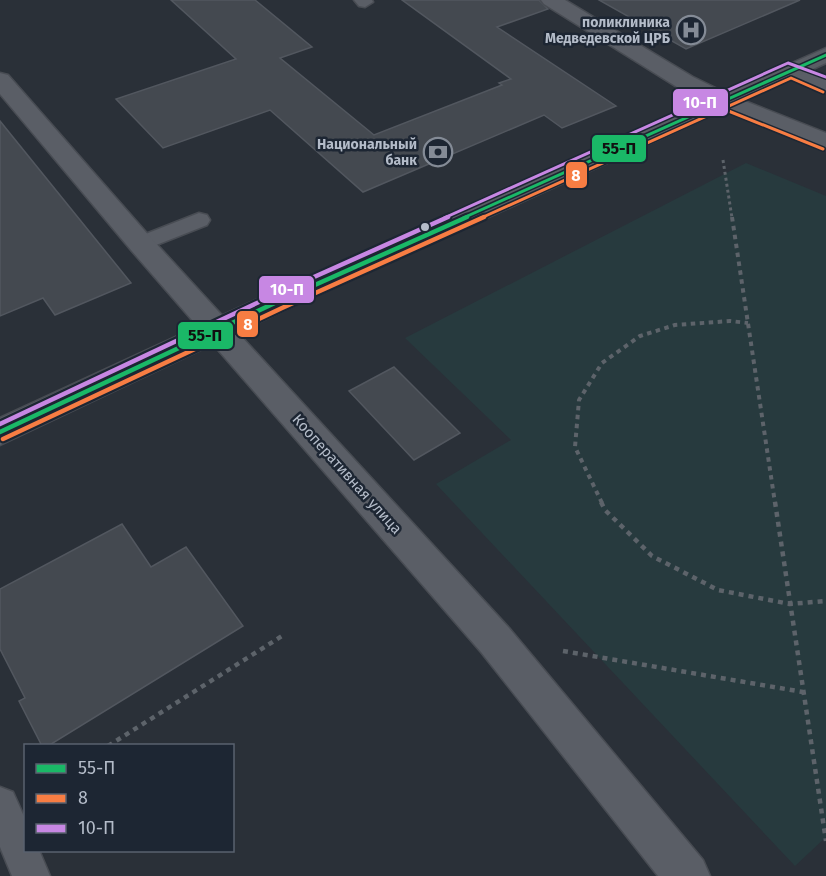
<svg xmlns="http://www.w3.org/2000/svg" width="826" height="876" font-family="'Fira Sans',sans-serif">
<rect width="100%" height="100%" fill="#2a3038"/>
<polygon fill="#273a3e" points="746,163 826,196 826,837 795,866 436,484 511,440 405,338"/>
<g fill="#444950" stroke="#52575f" stroke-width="1.5">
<polygon points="171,0 255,0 312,47 280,58 374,135 502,85 499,83 511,79 402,0 539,0 548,9 497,27 616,106 562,128 544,115 363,192 270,110 163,148 116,99 236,59"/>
<polygon points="599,0 800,0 686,49"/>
<polygon points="0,121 131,283 55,315 43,298 0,316"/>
<polygon points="394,367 460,433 414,460 349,391"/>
<polygon points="122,524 151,567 186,547 243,626 48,746 42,746 19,701 25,698 0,649 0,589"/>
</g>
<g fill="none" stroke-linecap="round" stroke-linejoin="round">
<g stroke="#484c53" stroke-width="3">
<g id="service">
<polygon points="354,0 372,0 373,2 365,7 359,6"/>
<polygon points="199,213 207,215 210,220 207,225 141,251 133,249 130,244 133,239"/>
<polygon points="0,787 13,792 26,821 26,850 39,850 50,876 12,876 0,847"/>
</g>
</g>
<g stroke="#484c53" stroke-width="3">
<polygon id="minor" points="0,73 8,75 151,238 509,628 703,860 710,876 658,876 481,652 131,250 0,94"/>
</g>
<g stroke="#484c53" stroke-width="3">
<g id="tertiary">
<polygon points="541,0 565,0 693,77 732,96 826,133 826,149 716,106 677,87 544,4"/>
<polygon points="791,63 826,77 826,92 783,75 780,70 783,65"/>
</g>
</g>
<g stroke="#484c53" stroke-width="3">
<polygon id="secondary" points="826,48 826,63 289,308 0,445 0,418 269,294"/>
</g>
<polyline stroke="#5d636a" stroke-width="3" stroke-dasharray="3 3" stroke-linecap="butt" points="723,160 732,218"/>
<g stroke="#5d636a" stroke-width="4" stroke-dasharray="4.5 4.5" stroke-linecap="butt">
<polyline points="732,217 775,503"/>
<polyline points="602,503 575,447 579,400 602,363 640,336 675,325 730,321 748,323"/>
</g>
<g stroke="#5d636a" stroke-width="4.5" stroke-dasharray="5 5" stroke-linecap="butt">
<polyline points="601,502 605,510 652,556 718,590 790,604 826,601"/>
<polyline points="775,502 826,841"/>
<polyline points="563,651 803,692"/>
<polyline points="108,746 282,636"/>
</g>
<use href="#service" fill="#5a5e66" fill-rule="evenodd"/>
<use href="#minor" fill="#5a5e66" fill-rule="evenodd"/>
<use href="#tertiary" fill="#5a5e66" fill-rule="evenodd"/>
<use href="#secondary" fill="#595d64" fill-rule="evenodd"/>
<g stroke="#1d2633" stroke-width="6">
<polyline id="bus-1-far1" points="463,218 826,55"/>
</g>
<g stroke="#1d2633" stroke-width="9">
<polyline id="bus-1" points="0,432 279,301 467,217"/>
</g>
<g stroke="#1d2633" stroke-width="6">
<g id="bus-2-far1">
<polyline points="721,108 823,149"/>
<polyline points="481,218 791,78 823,92"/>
</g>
</g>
<g stroke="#1d2633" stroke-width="9">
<polyline id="bus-2" points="3,439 282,308 484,217"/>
</g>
<g stroke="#1d2633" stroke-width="6">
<polyline id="bus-3-far1" points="444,218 788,63 826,77"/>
</g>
<g stroke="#1d2633" stroke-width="9">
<polyline id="bus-3" points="0,424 276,294 448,217"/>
</g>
<use href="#bus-1-far1" stroke="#1ab867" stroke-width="3"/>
<use href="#bus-1" stroke="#1ab867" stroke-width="4.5"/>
<use href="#bus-2-far1" stroke="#f77d43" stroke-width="3"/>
<use href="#bus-2" stroke="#f77d43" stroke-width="4.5"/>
<use href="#bus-3-far1" stroke="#c787e3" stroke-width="3"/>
<use href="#bus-3" stroke="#c787e3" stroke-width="4.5"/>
</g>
<defs>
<g id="hospital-ring" transform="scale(1.5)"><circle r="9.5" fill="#1d2633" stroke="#848b96" stroke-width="1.5"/><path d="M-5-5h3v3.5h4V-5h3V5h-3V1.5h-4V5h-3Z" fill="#848b96"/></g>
<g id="bank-ring" transform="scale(1.5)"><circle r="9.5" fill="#1d2633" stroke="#848b96" stroke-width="1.5"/><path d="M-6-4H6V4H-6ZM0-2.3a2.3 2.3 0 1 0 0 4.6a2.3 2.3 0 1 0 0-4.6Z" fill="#848b96"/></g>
</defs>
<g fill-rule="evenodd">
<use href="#hospital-ring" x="691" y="30"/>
<use href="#bank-ring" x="438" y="152"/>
</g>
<circle fill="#b4bcc9" stroke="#1d2633" stroke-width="2" cx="425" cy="227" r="5"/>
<g text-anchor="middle" stroke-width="5" stroke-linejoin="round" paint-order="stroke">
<g font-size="14" font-weight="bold" fill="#b4bcc9" stroke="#1d2633" text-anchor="end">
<text x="670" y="27">поликлиника<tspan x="670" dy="16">Медведевской ЦРБ</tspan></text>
<text x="417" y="149">Национальный<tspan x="417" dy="16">банк</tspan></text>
</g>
<g font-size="15" fill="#b4bcc9" stroke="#1d2633">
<text transform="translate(347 474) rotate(48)" y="5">Кооперативная улица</text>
</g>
</g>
<g stroke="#1d2633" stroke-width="2">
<rect x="672" y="88" width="57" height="29" rx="6" fill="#c787e3"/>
<rect x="591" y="134" width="56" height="29" rx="6" fill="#1ab867"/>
<rect x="565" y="161" width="23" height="28" rx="6" fill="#f77d43"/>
<rect x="258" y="275" width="57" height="29" rx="6" fill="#c787e3"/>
<rect x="236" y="310" width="23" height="28" rx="6" fill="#f77d43"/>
<rect x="177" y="321" width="57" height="29" rx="6" fill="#1ab867"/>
</g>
<g font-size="16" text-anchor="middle" font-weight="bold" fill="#fff">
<text x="700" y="108">10-П</text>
<text x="576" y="181">8</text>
<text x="287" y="295">10-П</text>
<text x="248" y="330">8</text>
</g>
<g font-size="16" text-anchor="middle" font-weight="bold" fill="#111">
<text x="619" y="154">55-П</text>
<text x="205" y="341">55-П</text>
</g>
<rect x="24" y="744" width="210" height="108" fill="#1d2633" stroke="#59626f" stroke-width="1.5"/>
<rect x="36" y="764" width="30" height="9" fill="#1ab867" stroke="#59626f" stroke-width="1.5"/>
<text x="78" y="774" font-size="18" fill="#b4bcc9">55-П</text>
<rect x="36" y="794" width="30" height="9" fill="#f77d43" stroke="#59626f" stroke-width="1.5"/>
<text x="78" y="804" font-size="18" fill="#b4bcc9">8</text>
<rect x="36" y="824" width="30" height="9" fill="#c787e3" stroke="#59626f" stroke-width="1.5"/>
<text x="78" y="834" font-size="18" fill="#b4bcc9">10-П</text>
</svg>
